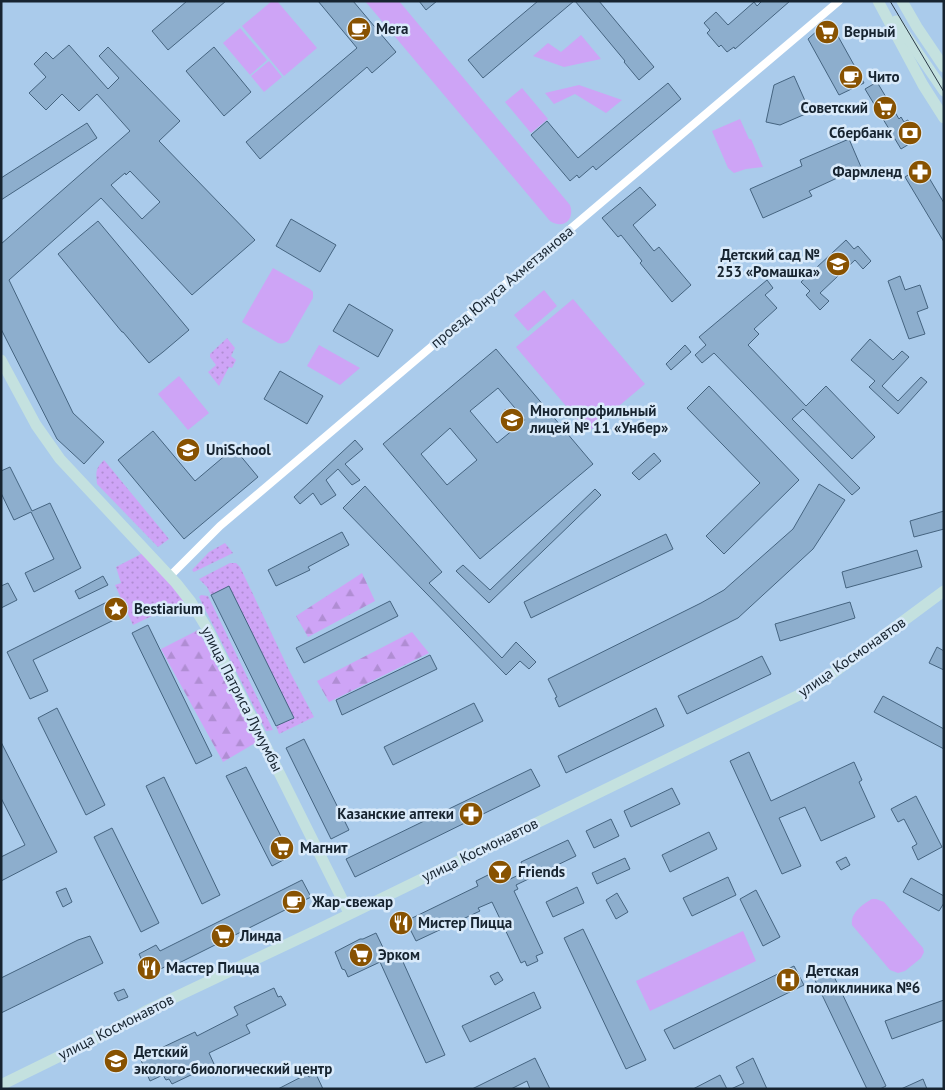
<svg xmlns="http://www.w3.org/2000/svg" width="945" height="1090" font-family="'PT Sans',sans-serif">
<defs>
<pattern id="grass-dots" width="8" height="8" patternUnits="userSpaceOnUse" patternTransform="scale(1.25)"><rect width="8" height="8" fill="#cea4f6"/><path d="M2 2h.1M6 6h.1" fill="none" stroke="#b08dd3" stroke-width="1.8" stroke-linecap="round"/></pattern>
<pattern id="forest-firs" width="22" height="20" patternUnits="userSpaceOnUse" patternTransform="scale(1.25)"><rect width="22" height="20" fill="#cea4f6"/><path d="M5 1l3.5 6h-7zM16 11l3.5 6h-7z" fill="#b08dd3"/></pattern>
</defs>
<rect width="100%" height="100%" fill="#aacbeb"/>
<g fill="url(#grass-dots)">
<polygon points="227,338 235,348 231,356 236,360 232,368 229,367 219,386 208,372 216,365 210,357 210,354"/>
<path d="M104,460l65,79 -11,8 -61,-63c-1,-12 -2,-15 7,-24z"/>
<polygon points="225,543 233,553 194,572 192,570 209,552"/>
<polygon points="143,553 186,600 133,625 115,585 121,583 116,567"/>
<polygon points="230,563 236,563 240,567 290,672 314,717 279,734 276,726 293,718 228,587 211,595 207,587 199,579"/>
<polygon points="201,595 208,596 273,730 266,731 199,597"/>
</g>
<g fill="url(#forest-firs)">
<polygon points="362,573 375,601 308,637 296,616"/>
<polygon points="198,630 257,742 223,762 161,649"/>
<polygon points="412,632 429,653 329,702 317,681"/>
</g>
<g fill="#cea4f6">
<polygon points="272,1 277,1 317,48 284,76 242,26"/>
<path d="M365,1h34l171,204c5,14 -6,25 -20,16z"/>
<polygon points="240,28 267,60 250,75 223,43"/>
<polygon points="581,35 601,59 564,67 533,56 548,43 561,52"/>
<polygon points="269,61 282,77 264,92 251,76"/>
<polygon points="579,85 622,100 606,113 575,94 554,104 545,93"/>
<polygon points="522,88 548,119 531,133 505,102"/>
<polygon points="740,119 749,139 751,139 763,167 746,169 734,173 728,168 712,131"/>
<path d="M273,268l37,21 3,3v6l-24,42c-3,3 -7,4 -11,3l-36,-21z"/>
<polygon points="544,290 557,306 528,331 514,315"/>
<polygon points="573,299 645,384 588,432 516,347"/>
<polygon points="319,345 360,368 340,385 307,366"/>
<polygon points="179,376 209,413 188,430 158,394"/>
<path d="M872,899h4l8,3 39,46 1,4 -3,6 -16,13 -7,2 -8,-3 -38,-45c-2,-12 11,-21 20,-26z"/>
<polygon points="743,931 756,961 650,1011 636,981"/>
</g>
<g fill="#8daecd" stroke="#456480" fill-rule="evenodd">
<polygon points="187,1 226,1 168,50 152,31"/>
<polygon points="318,1 353,1 396,52 372,73 367,67 260,159 246,142 357,48"/>
<polygon points="419,1 437,1 426,10"/>
<polygon points="538,1 574,1 483,78 468,60"/>
<polygon points="575,1 599,1 654,67 639,80 624,62 625,61"/>
<polygon points="762,1 790,1 735,49 734,47 727,52 721,45 719,47 707,33 710,30 704,23 716,12 728,25 754,2 757,6"/>
<polygon points="829,20 864,83 839,95 808,39"/>
<path d="M69,45l39,44 11,-11 -20,-22 9,-9 72,74 -21,20 96,99 -63,55 -91,-97 -92,82 64,133 31,29 -20,22 -27,-25 -56,-110v-85l129,-113 -33,-37 -18,17 -17,-17 -16,16 -17,-17 17,-16 -12,-13 12,-12 7,7zM130,171l30,31 -18,17 -31,-34 14,-12 1,2z"/>
<polygon points="214,47 251,92 224,116 186,71"/>
<polygon points="794,76 810,112 780,125 766,122 774,85"/>
<polygon points="877,82 899,119 901,117 904,122 908,120 919,138 901,149 865,89"/>
<polygon points="668,83 681,99 596,170 593,166 579,178 577,175 570,181 531,135 547,121 578,158"/>
<polygon points="87,123 97,138 1,200 1,178"/>
<polygon points="849,139 861,167 809,191 812,196 763,218 750,189 802,166 800,160"/>
<polygon points="922,166 944,203 944,242 905,177"/>
<polygon points="640,187 656,205 633,225 654,251 659,247 691,285 672,302 640,263 642,261 621,235 618,237 602,218"/>
<polygon points="291,219 336,245 320,272 276,246"/>
<polygon points="98,221 189,330 163,352 149,363 123,332 122,332 58,254"/>
<polygon points="846,240 854,249 858,246 871,261 863,269 855,260 820,293 829,301 820,310 806,295 810,291 801,282"/>
<polygon points="900,276 905,290 920,285 928,308 917,312 925,334 909,339 888,281"/>
<polygon points="767,280 773,288 765,295 777,308 754,329 759,334 748,345 806,406 826,386 875,437 852,459 803,409 792,419 860,488 852,495 714,353 702,363 695,355 706,345 699,337"/>
<polygon points="349,304 393,330 378,357 333,331"/>
<polygon points="870,339 893,360 902,351 909,357 882,386 898,401 921,377 927,382 898,414 869,387 875,381 851,360"/>
<polygon points="685,345 691,352 671,370 666,364"/>
<path d="M496,349l97,115 -113,95 -97,-115zM498,388l27,32 -28,23 -27,-32zM450,428l27,32 -30,25 -26,-31z"/>
<polygon points="280,371 323,396 307,424 264,399"/>
<polygon points="709,386 799,480 724,554 706,536 760,483 687,408"/>
<polygon points="153,431 195,481 234,448 258,477 184,539 118,460"/>
<polygon points="355,440 363,449 345,464 360,480 352,485 338,469 326,480 336,495 321,505 313,493 300,504 294,497"/>
<polygon points="654,453 661,461 639,480 632,473"/>
<polygon points="10,467 32,511 50,503 81,568 34,592 25,573 54,559 31,512 14,520 1,493 1,471"/>
<polygon points="819,484 845,500 813,549 738,618 559,707 555,698 557,697 548,679 701,603 724,590 793,529"/>
<polygon points="365,486 442,572 429,583 502,658 516,642 536,662 529,669 520,661 506,675 343,508"/>
<polygon points="595,489 601,495 489,603 456,571 463,565 490,590"/>
<polygon points="944,511 944,529 914,537 910,521"/>
<polygon points="342,532 349,545 308,567 310,570 276,586 268,570"/>
<polygon points="666,534 673,549 531,618 524,602"/>
<polygon points="917,550 922,567 846,588 842,572"/>
<polygon points="103,576 108,585 79,599 75,591"/>
<polygon points="8,583 17,600 1,608 1,586"/>
<polygon points="229,586 294,718 276,726 211,595"/>
<polygon points="111,600 120,617 33,660 48,691 30,699 7,652"/>
<polygon points="390,601 398,616 304,663 296,648"/>
<polygon points="850,602 855,618 780,641 775,624"/>
<polygon points="148,625 212,756 196,764 132,633"/>
<polygon points="937,647 944,651 944,670 929,663"/>
<polygon points="430,655 437,669 342,715 336,700"/>
<polygon points="762,656 771,674 687,714 678,696"/>
<polygon points="883,696 944,729 944,749 874,712"/>
<polygon points="474,703 483,721 393,765 384,747"/>
<polygon points="57,708 105,805 86,815 38,718"/>
<polygon points="656,708 664,726 566,773 558,756"/>
<polygon points="304,739 349,830 331,839 286,748"/>
<polygon points="1,742 57,852 1,881 1,857 25,845 1,798"/>
<polygon points="749,752 771,801 854,762 862,780 859,782 875,817 821,841 805,807 779,818 801,866 782,874 730,761"/>
<polygon points="246,767 291,856 272,866 226,776"/>
<polygon points="531,769 540,786 355,877 346,859"/>
<polygon points="164,777 220,895 202,904 146,786"/>
<polygon points="672,788 680,804 631,827 624,811"/>
<polygon points="916,796 942,847 918,860 912,847 917,844 904,819 898,822 891,809"/>
<polygon points="611,819 619,836 594,848 586,831"/>
<polygon points="112,828 159,923 141,932 94,837"/>
<polygon points="709,832 717,849 670,872 662,855"/>
<polygon points="568,840 576,856 516,885 518,889 514,891 543,953 536,956 538,961 527,966 525,961 521,963 492,902 478,908 480,911 416,941 406,921 478,886 476,881 502,868 508,880 525,872 521,862"/>
<polygon points="846,857 850,865 841,870 836,862"/>
<polygon points="625,858 630,869 597,884 592,873"/>
<polygon points="728,877 736,895 692,916 683,898"/>
<polygon points="911,878 944,896 944,903 939,911 903,892"/>
<polygon points="302,880 311,897 179,963 178,960 149,975 139,954 156,945 160,951"/>
<polygon points="577,887 584,903 553,917 546,902"/>
<polygon points="66,888 72,902 63,907 56,892"/>
<polygon points="756,890 780,937 763,946 740,899"/>
<polygon points="617,893 628,912 616,919 606,900"/>
<polygon points="583,929 646,1060 626,1069 564,938"/>
<polygon points="376,933 388,958 399,953 445,1055 426,1063 380,962 348,977 345,970 342,969 335,952 360,939 363,939"/>
<polygon points="90,936 103,963 1,1013 1,978 78,940"/>
<polygon points="794,966 804,985 674,1049 664,1030"/>
<polygon points="830,968 886,1086 880,1089 867,1089 813,976"/>
<polygon points="498,972 503,980 495,985 490,976"/>
<polygon points="274,988 278,997 281,996 286,1005 246,1025 250,1033 209,1053 214,1064 172,1084 169,1079 166,1080 163,1075 150,1081 140,1058 195,1032 197,1036 238,1015 234,1007"/>
<polygon points="124,989 128,997 118,1001 114,993"/>
<polygon points="534,992 541,1008 470,1042 462,1026"/>
<polygon points="944,1000 944,1020 892,1039 885,1021"/>
<polygon points="535,1058 550,1089 530,1089 527,1081 511,1089 472,1089"/>
<polygon points="753,1058 767,1089 731,1089 744,1083 736,1067"/>
<polygon points="307,1074 309,1077 316,1074 323,1089 278,1089"/>
<polygon points="720,1075 727,1089 693,1089"/>
<polygon points="923,1079 927,1089 901,1089"/>
</g>
<g fill="none" stroke-linecap="round" stroke-linejoin="round">
<polyline stroke="#fff" stroke-width="8" points="170,576 220,526 839,1"/>
<g stroke="#c4e1df" stroke-width="11">
<polyline points="878,1 923,85 944,118"/>
<polyline points="902,1 917,27 944,67"/>
<polyline points="896,21 944,91"/>
<polyline points="1,360 36,425 60,459 176,583 191,602 208,630 349,913"/>
<polyline points="1,1085 111,1031 146,1011 315,931 799,695 825,679 944,591"/>
</g>
<polyline stroke="#2a3948" stroke-width="1" points="890,1 944,92"/>
</g>
<defs>
<g id="cafe-disc" transform="scale(1.25)"><circle r="9.5" fill="#885201" stroke="#d9eafa"/><path d="M-5.5-4.5H6V0H3Q3 3.5 0 3.5H-2.5Q-5.5 3.5-5.5 0ZM3-3.2v2h1.7v-2ZM-6 4.5H4V6H-6Z" fill="#fff"/></g>
<g id="supermarket-disc" transform="scale(1.25)"><circle r="9.5" fill="#885201" stroke="#d9eafa"/><path d="M-6-5.5h2.5l.6 2H6L4.5 2H-2.5L-4.4-4H-6ZM-1.5 3.2a1.3 1.3 0 1 0 .1 0ZM3 3.2a1.3 1.3 0 1 0 .1 0Z" fill="#fff"/></g>
<g id="bank-disc" transform="scale(1.25)"><circle r="9.5" fill="#885201" stroke="#d9eafa"/><path d="M-6-4H6V4H-6ZM0-2.3a2.3 2.3 0 1 0 0 4.6a2.3 2.3 0 1 0 0-4.6Z" fill="#fff"/></g>
<g id="pharmacy-disc" transform="scale(1.25)"><circle r="9.5" fill="#885201" stroke="#d9eafa"/><path d="M-2-6h4v4h4v4h-4v4h-4v-4h-4v-4h4Z" fill="#fff"/></g>
<g id="school-disc" transform="scale(1.25)"><circle r="9.5" fill="#885201" stroke="#d9eafa"/><path d="M0-5L7-2L0 1L-7-2ZM-4 1L0 2.5L4 1V4Q0 6-4 4Z" fill="#fff"/></g>
<g id="sight-disc" transform="scale(1.25)"><circle r="9.5" fill="#885201" stroke="#d9eafa"/><path d="M0-6L1.8-2.2L6-1.7L2.9 1.2L3.7 5.4L0 3.3L-3.7 5.4L-2.9 1.2L-6-1.7L-1.8-2.2Z" fill="#fff"/></g>
<g id="bar-disc" transform="scale(1.25)"><circle r="9.5" fill="#885201" stroke="#d9eafa"/><path d="M-6-5H6L.8 .8V4.5H3.5V6h-7V4.5H-.8V.8Z" fill="#fff"/></g>
<g id="restaurant-disc" transform="scale(1.25)"><circle r="9.5" fill="#885201" stroke="#d9eafa"/><path d="M-5-6h1v4h1v-4h1v4h1v-4h1v5L-1.5 .5V6h-2V.5L-5-1ZM5-6V6H3V1.5H1.5Q1.5-4 5-6Z" fill="#fff"/></g>
<g id="hospital-disc" transform="scale(1.25)"><circle r="9.5" fill="#885201" stroke="#d9eafa"/><path d="M-5-5h3v3.5h4V-5h3V5h-3V1.5h-4V5h-3Z" fill="#fff"/></g>
</defs>
<g fill-rule="evenodd">
<use href="#cafe-disc" x="359" y="29"/>
<use href="#supermarket-disc" x="827" y="32"/>
<use href="#cafe-disc" x="851" y="77"/>
<use href="#supermarket-disc" x="885" y="108"/>
<use href="#bank-disc" x="910" y="133"/>
<use href="#pharmacy-disc" x="920" y="172"/>
<use href="#school-disc" x="838" y="264"/>
<use href="#school-disc" x="512" y="420"/>
<use href="#school-disc" x="188" y="450"/>
<use href="#sight-disc" x="116" y="609"/>
<use href="#pharmacy-disc" x="471" y="814"/>
<use href="#supermarket-disc" x="282" y="848"/>
<use href="#bar-disc" x="500" y="872"/>
<use href="#cafe-disc" x="294" y="902"/>
<use href="#restaurant-disc" x="401" y="923"/>
<use href="#supermarket-disc" x="223" y="936"/>
<use href="#supermarket-disc" x="361" y="955"/>
<use href="#restaurant-disc" x="149" y="968"/>
<use href="#hospital-disc" x="788" y="980"/>
<use href="#school-disc" x="116" y="1061"/>
</g>
<g text-anchor="middle" stroke-width="5" stroke-linejoin="round" paint-order="stroke">
<g font-size="15" font-weight="bold" fill="#172430" stroke="#d9eafa" text-anchor="start">
<text x="376" y="34">Mera</text>
<text x="844" y="37">Верный</text>
<text x="868" y="82">Чито</text>
<text x="868" y="113" text-anchor="end">Советский</text>
<text x="892" y="138" text-anchor="end">Сбербанк</text>
<text x="902" y="177" text-anchor="end">Фармленд</text>
<text x="820" y="260" text-anchor="end">Детский сад №<tspan x="820" dy="17">253 «Ромашка»</tspan></text>
<text x="530" y="416">Многопрофильный<tspan x="530" dy="17">лицей № 11 «Унбер»</tspan></text>
<text x="206" y="455">UniSchool</text>
<text x="134" y="614">Bestiarium</text>
<text x="454" y="819" text-anchor="end">Казанские аптеки</text>
<text x="300" y="853">Магнит</text>
<text x="518" y="877">Friends</text>
<text x="312" y="907">Жар-свежар</text>
<text x="418" y="928">Мистер Пицца</text>
<text x="240" y="941">Линда</text>
<text x="378" y="960">Эрком</text>
<text x="166" y="973">Мастер Пицца</text>
<text x="806" y="976">Детская<tspan x="806" dy="17">поликлиника №6</tspan></text>
<text x="134" y="1057">Детский<tspan x="134" dy="17">эколого-биологический центр</tspan></text>
</g>
<g font-size="15" fill="#172430" stroke="#d9eafa">
<text transform="translate(502 287) rotate(-40)" y="5">проезд Юнуса Ахметзянова</text>
<text transform="translate(852 657) rotate(-35)" y="5">улица Космонавтов</text>
<text transform="translate(242 699) rotate(63)" y="5">улица Патриса Лумумбы</text>
<text transform="translate(480 850) rotate(-26)" y="5">улица Космонавтов</text>
<text transform="translate(116 1027) rotate(-27)" y="5">улица Космонавтов</text>
</g>
</g>
<rect width="945" height="1090" fill="none" stroke="#172430" stroke-width="5"/>
</svg>
